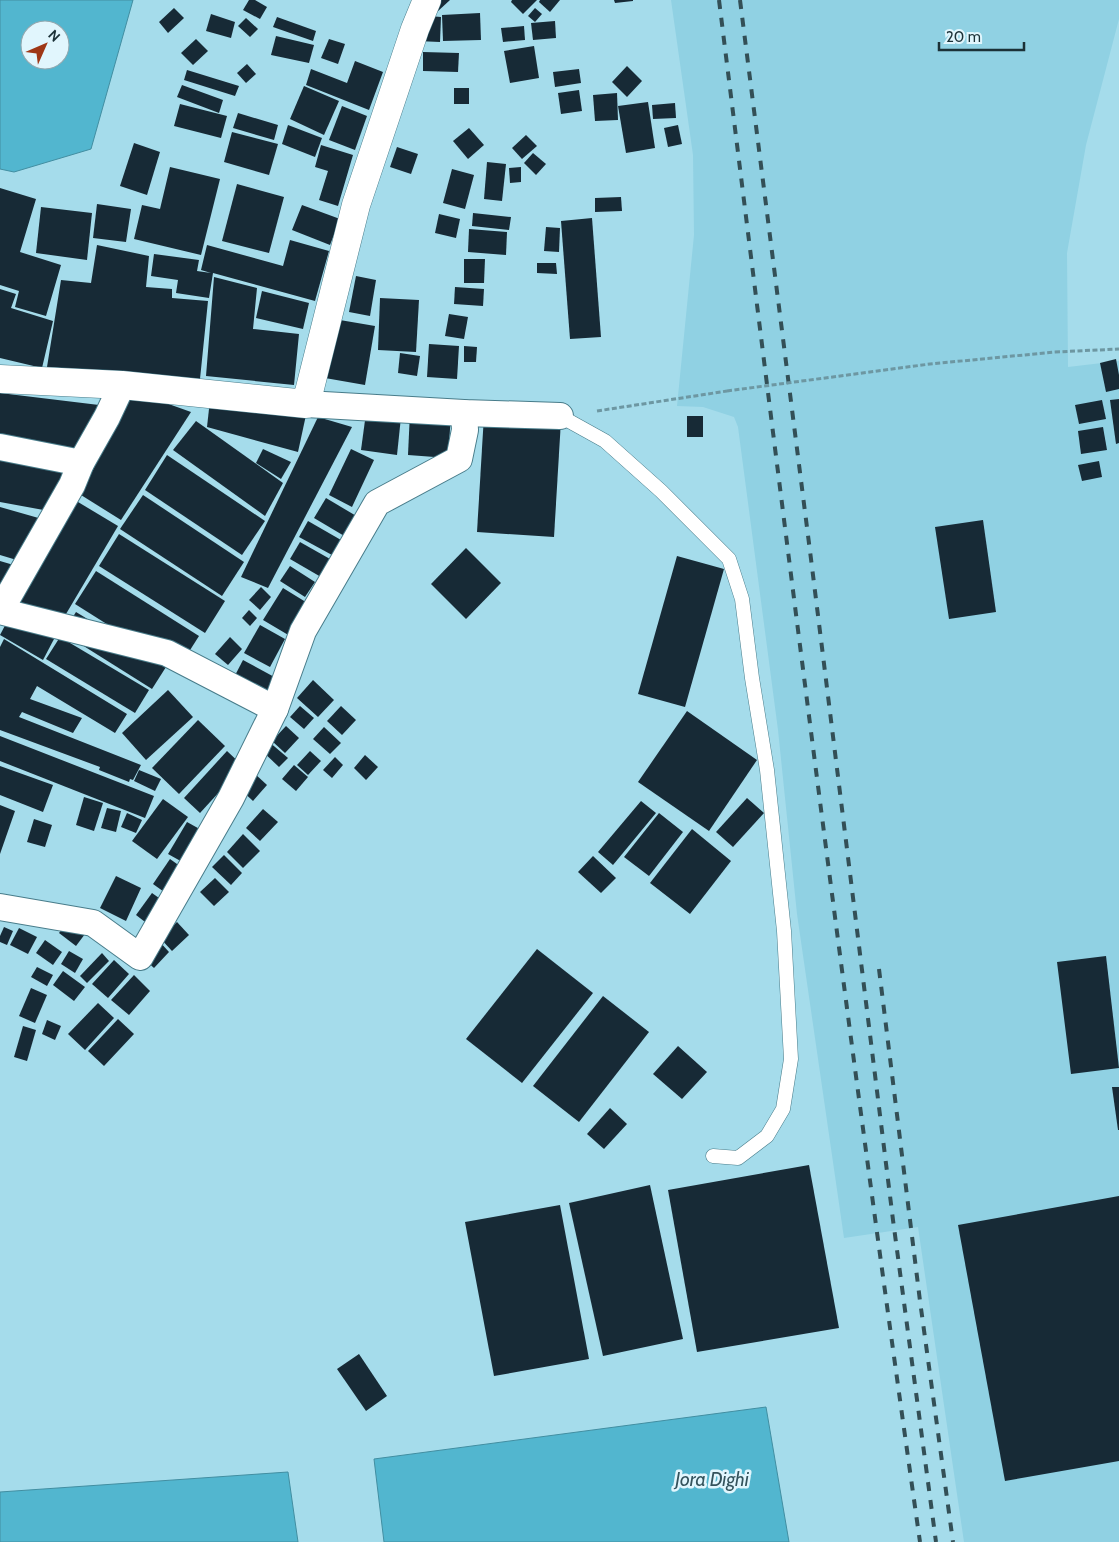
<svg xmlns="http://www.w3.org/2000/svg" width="1119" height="1542" font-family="Cabin,sans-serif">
<rect width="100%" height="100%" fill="#a5dceb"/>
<polygon fill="#90d1e3" points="671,0 1119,0 1119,19 1086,145 1067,253 1068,367 1119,361 1119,1542 964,1542 918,1227 844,1238 797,914 778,730 738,427 734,417 703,407 677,406 694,235 693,155"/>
<g fill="#52b6cf" stroke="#428ea1" fill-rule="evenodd">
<path d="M0,0h133l-42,149 -77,23 -14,-3zM30,30h30v30h-30z"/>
<polygon points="766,1407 789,1542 384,1542 374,1459"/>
<polygon points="288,1472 298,1542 0,1542 0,1492"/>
</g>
<g fill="#172a36">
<polygon points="249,0 255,0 267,7 260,19 243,10"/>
<polygon points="433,0 450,0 437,12 429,4"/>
<polygon points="512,0 537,0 523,14 511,2"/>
<polygon points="540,0 560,0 550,12 539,2"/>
<polygon points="614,0 633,0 633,1 615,3"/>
<polygon points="174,8 184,18 168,33 159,22"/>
<polygon points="535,8 542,14 535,22 528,16"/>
<polygon points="480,13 481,40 443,41 442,15"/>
<polygon points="211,14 235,22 231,38 206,31"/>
<polygon points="418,15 441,17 440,42 417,41"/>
<polygon points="277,17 316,31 313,41 273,27"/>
<polygon points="246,18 258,29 250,37 238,26"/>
<polygon points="555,21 556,38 533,40 531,23"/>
<polygon points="524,26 525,40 503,42 501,28"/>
<polygon points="276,36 314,45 309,63 271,55"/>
<polygon points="196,39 208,51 193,65 181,53"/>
<polygon points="329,39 345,44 338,64 321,58"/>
<polygon points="534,46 539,78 510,83 504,51"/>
<polygon points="423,52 459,53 458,72 423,71"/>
<polygon points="355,61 383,72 369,110 306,85 311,69 347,83"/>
<polygon points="247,64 256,74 246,83 237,73"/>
<polygon points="627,66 642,81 627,97 612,82"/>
<polygon points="579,69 581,83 555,87 553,72"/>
<polygon points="187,70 239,86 235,96 184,80"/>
<polygon points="182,85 223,100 219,113 177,97"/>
<polygon points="304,86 339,101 324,135 290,119"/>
<rect x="454" y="88" width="15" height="16"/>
<polygon points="579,90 582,111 561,114 558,93"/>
<polygon points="617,93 618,120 595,121 593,95"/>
<polygon points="648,102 655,148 626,153 618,106"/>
<polygon points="675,103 676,118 653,119 652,105"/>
<polygon points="180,104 227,116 221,138 174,126"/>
<polygon points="342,106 367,116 355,150 329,140"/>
<polygon points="238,113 278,125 274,140 233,128"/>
<polygon points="288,125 322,138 315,157 282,144"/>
<polygon points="678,125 682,144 668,147 664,128"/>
<polygon points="469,128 484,145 468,159 453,141"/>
<polygon points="232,132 278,144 269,175 224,162"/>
<polygon points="526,135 537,146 522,159 512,148"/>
<polygon points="134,143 160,152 147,195 120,186"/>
<polygon points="321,145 353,155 338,206 319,200 328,171 315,167"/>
<polygon points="397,147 418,154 411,174 390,167"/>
<polygon points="533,153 546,164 536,175 524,163"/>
<polygon points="487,162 506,164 502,201 484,199"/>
<polygon points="170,167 220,179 201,255 134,239 142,205 160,209"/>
<polygon points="521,167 521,182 510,183 509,168"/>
<polygon points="452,169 474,175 465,209 443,203"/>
<polygon points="237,184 284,197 269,253 222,241"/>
<polygon points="0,188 36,199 20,252 61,265 46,316 15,307 19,291 0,285"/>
<polygon points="621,197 622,211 595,212 595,198"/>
<polygon points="97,204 131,209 126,242 93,238"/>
<polygon points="302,205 340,219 330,245 292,230"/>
<polygon points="41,207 92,213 87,260 36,253"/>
<polygon points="473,213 511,217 509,230 472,226"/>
<polygon points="439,214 460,219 456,238 435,233"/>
<polygon points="592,218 601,337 570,339 561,221"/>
<polygon points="546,227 560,228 559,252 544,251"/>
<polygon points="469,229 507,232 506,255 468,252"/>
<polygon points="290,240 329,251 315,301 213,273 209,298 176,293 178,280 151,276 154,254 199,260 197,271 211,273 201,270 207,245 283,266"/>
<polygon points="97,245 149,256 146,287 172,289 172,298 208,301 200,379 47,367 61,280 91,283"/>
<polygon points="464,259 485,259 484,283 464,283"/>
<polygon points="537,263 556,263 557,274 537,273"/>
<polygon points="356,276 376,280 370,316 349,312"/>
<polygon points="214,277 257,288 253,329 299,334 294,385 206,376"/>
<polygon points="455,287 484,289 483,306 454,304"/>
<polygon points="0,289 16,294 11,308 53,321 42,368 0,358"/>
<polygon points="262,291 309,303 303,329 256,318"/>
<polygon points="380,298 419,300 416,352 378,350"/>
<polygon points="449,314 468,317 464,339 445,336"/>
<polygon points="334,319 375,326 365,385 325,378"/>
<polygon points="429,344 459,346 457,379 427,377"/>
<polygon points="464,346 477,347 476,362 464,362"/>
<polygon points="400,353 420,356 417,376 398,373"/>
<polygon points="1116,359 1119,375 1119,389 1106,392 1100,363"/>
<polygon points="135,392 191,412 121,520 73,490"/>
<polygon points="0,393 99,405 81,457 0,443"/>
<polygon points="1119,399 1119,443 1116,444 1110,400"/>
<polygon points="210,400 306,415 298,452 207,427"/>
<polygon points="1102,400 1106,419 1079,424 1075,405"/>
<polygon points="410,412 451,415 448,458 408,455"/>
<polygon points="366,413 401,417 397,455 361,450"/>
<polygon points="484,415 561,420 554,537 477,532"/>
<rect x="687" y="416" width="16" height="21"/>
<polygon points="318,417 352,427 268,588 241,577"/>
<polygon points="196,421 283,483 265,516 173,450"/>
<polygon points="1103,427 1107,450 1081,454 1078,431"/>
<polygon points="263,449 291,462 281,479 256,463"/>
<polygon points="351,449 374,460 352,507 329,495"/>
<polygon points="0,451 72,465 49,511 0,502"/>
<polygon points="167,455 265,521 242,555 145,490"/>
<polygon points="1099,461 1102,477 1082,481 1078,465"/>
<polygon points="143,495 244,562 222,596 120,529"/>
<polygon points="326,498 358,517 346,537 314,518"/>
<polygon points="73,499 118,526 53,636 10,611"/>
<polygon points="0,507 42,519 20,561 0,555"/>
<polygon points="983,520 996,612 949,619 935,527"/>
<polygon points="308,521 341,540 332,555 299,537"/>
<polygon points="119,534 225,601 205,633 99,566"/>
<polygon points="300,542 330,559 321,577 290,559"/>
<polygon points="466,548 501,583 466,619 431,584"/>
<polygon points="677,556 724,569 685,707 638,694"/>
<polygon points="0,561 17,566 0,600"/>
<polygon points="290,566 315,582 305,597 280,581"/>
<polygon points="96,571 199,636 178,669 75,604"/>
<polygon points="261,587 271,597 260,610 249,600"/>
<polygon points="283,588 309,604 290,636 263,620"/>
<polygon points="249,610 257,618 250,626 242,618"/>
<polygon points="76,612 166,667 152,689 63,633"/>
<polygon points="11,614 54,639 43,660 0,635"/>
<polygon points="260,625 285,639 270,667 244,653"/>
<polygon points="60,637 149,690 135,713 46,659"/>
<polygon points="230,637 242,649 228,665 215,654"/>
<polygon points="4,639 127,714 115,733 37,686 30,699 82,718 73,733 22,712 19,717 141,765 133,780 130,779 129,782 99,770 100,767 0,730 0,647"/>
<polygon points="243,660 278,679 264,706 229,687"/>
<polygon points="313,680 334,700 318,717 297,698"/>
<polygon points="168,690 193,717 146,760 122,733"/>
<polygon points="300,706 314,718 304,729 290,717"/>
<polygon points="341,706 356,720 342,735 327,721"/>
<polygon points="687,711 757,760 709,831 638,782"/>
<polygon points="198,720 225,746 179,794 152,768"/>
<polygon points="286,726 299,738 285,753 272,741"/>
<polygon points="324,727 341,743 330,754 313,739"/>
<polygon points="0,736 154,796 145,818 0,761"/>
<polygon points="268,741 288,758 279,767 260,749"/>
<polygon points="227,751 243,766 200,813 184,798"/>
<polygon points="310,751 321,761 308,775 297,765"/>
<polygon points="365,755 378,767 366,780 354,768"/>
<polygon points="335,757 343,765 332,778 323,770"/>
<polygon points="294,765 308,777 296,791 282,779"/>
<polygon points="0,766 53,785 43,812 0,795"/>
<polygon points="139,770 161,779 155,791 134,781"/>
<polygon points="253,772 267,785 253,801 239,788"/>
<polygon points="84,797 103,803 94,831 76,825"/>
<polygon points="747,798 764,813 733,847 716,832"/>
<polygon points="163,799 188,817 157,859 132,841"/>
<polygon points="641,801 656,813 613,865 598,852"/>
<polygon points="0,805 15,811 0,854"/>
<polygon points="107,808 121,811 116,832 101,828"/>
<polygon points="263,809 278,822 260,841 246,828"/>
<polygon points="127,813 142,820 136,833 121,827"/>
<polygon points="659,813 683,832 649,876 624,857"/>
<polygon points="34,819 52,825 45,847 27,842"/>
<polygon points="187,822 205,832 186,864 168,854"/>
<polygon points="692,829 731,861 690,914 650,883"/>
<polygon points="243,834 260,851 243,868 227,852"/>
<polygon points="224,855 242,873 231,885 212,867"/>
<polygon points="593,856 616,878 601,893 578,872"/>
<polygon points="170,859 184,869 167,894 153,884"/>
<polygon points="116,876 141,888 126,921 100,908"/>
<polygon points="215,878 229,892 214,906 200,892"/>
<polygon points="152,893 166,903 149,925 136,915"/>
<polygon points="68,921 85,934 76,946 59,933"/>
<polygon points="177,922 189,935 172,951 160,938"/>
<polygon points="4,927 13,931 7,945 0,942 0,936"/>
<polygon points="19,928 37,937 28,954 10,945"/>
<polygon points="45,940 62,952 53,965 36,953"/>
<polygon points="159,941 169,952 154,968 143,958"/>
<polygon points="537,949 593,993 522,1083 466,1039"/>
<polygon points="69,951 83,959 75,973 61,964"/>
<polygon points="102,953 109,961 87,983 80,976"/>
<polygon points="1106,956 1119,1068 1071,1074 1057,962"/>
<polygon points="114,960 129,974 108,998 92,984"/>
<polygon points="37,967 53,975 47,986 31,977"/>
<polygon points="63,971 85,987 74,1001 53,985"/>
<polygon points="134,975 150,991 129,1015 111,1000"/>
<polygon points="31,988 47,995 35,1023 19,1016"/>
<polygon points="603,996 649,1032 579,1122 533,1086"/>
<polygon points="98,1003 114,1018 85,1050 68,1034"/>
<polygon points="118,1019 134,1034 104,1066 88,1051"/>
<polygon points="47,1020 61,1026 55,1040 42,1034"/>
<polygon points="23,1026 36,1030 27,1061 14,1057"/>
<polygon points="678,1046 707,1072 682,1099 653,1074"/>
<polygon points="1112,1087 1119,1087 1119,1130 1118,1130"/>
<polygon points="610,1108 627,1124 604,1149 587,1134"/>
<polygon points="809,1165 839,1328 697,1352 668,1190"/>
<polygon points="650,1185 683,1339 603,1356 569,1203"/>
<polygon points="1119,1196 1119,1461 1005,1481 958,1225"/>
<polygon points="560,1205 589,1359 494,1376 465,1222"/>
<polygon points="359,1354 387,1396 366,1411 337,1369"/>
</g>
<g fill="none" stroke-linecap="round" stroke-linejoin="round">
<g stroke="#487c8a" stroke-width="15">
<polyline id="lane" points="560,416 605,441 661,491 729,559 742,599 752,678 767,770 784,931 791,1059 783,1109 767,1136 738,1158 713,1156"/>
</g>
<g stroke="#487c8a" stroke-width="28">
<g id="street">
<polyline points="306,404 464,413 560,416"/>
<polyline points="0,447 81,463"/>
<polyline points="0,611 167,653 275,709"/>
<polyline points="0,611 72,485 81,463 107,417 122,385"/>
<polyline points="0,907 93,923 140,957 231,798 275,709 303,631 377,503 459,459 465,430 464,413"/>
</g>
</g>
<g stroke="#487c8a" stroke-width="29">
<polyline id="secondary" points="0,379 122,385 306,404 356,205 415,29 427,0"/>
</g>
<g stroke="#6d97a2" stroke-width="3" stroke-dasharray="5 2.5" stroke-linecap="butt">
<polyline points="1055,352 1119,349"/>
<polyline points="597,411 727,391"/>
</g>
<use href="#lane" stroke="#fff" stroke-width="14"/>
<use href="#street" stroke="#fff" stroke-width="26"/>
<use href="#secondary" stroke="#fff" stroke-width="28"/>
<g stroke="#334f56" stroke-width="4" stroke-dasharray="9 9" stroke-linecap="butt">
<path d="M719,0c64,514 128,1029 201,1542"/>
<polyline points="740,0 811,559 893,1220 936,1542"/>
<polyline points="879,969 920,1301 953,1542"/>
</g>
<polyline stroke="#6d97a2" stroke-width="3" stroke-dasharray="5 2.5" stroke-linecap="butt" points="727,391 930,364 1055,352"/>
</g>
<g text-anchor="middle" stroke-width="5" stroke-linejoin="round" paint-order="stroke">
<g font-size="19" font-style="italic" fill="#34535c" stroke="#e1f6fd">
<text x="712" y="1486">Jora Dighi</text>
</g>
</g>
<g transform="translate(45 45) rotate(45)"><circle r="24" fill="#e1f6fd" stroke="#92a7ae"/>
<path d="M0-4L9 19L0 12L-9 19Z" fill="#9e3716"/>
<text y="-8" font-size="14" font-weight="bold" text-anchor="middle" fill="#1b3137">N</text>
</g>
<path d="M939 42v8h85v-8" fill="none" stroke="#1b3137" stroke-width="2.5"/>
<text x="946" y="42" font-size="15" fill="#1b3137" stroke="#e1f6fd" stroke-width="4" paint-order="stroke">20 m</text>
</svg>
